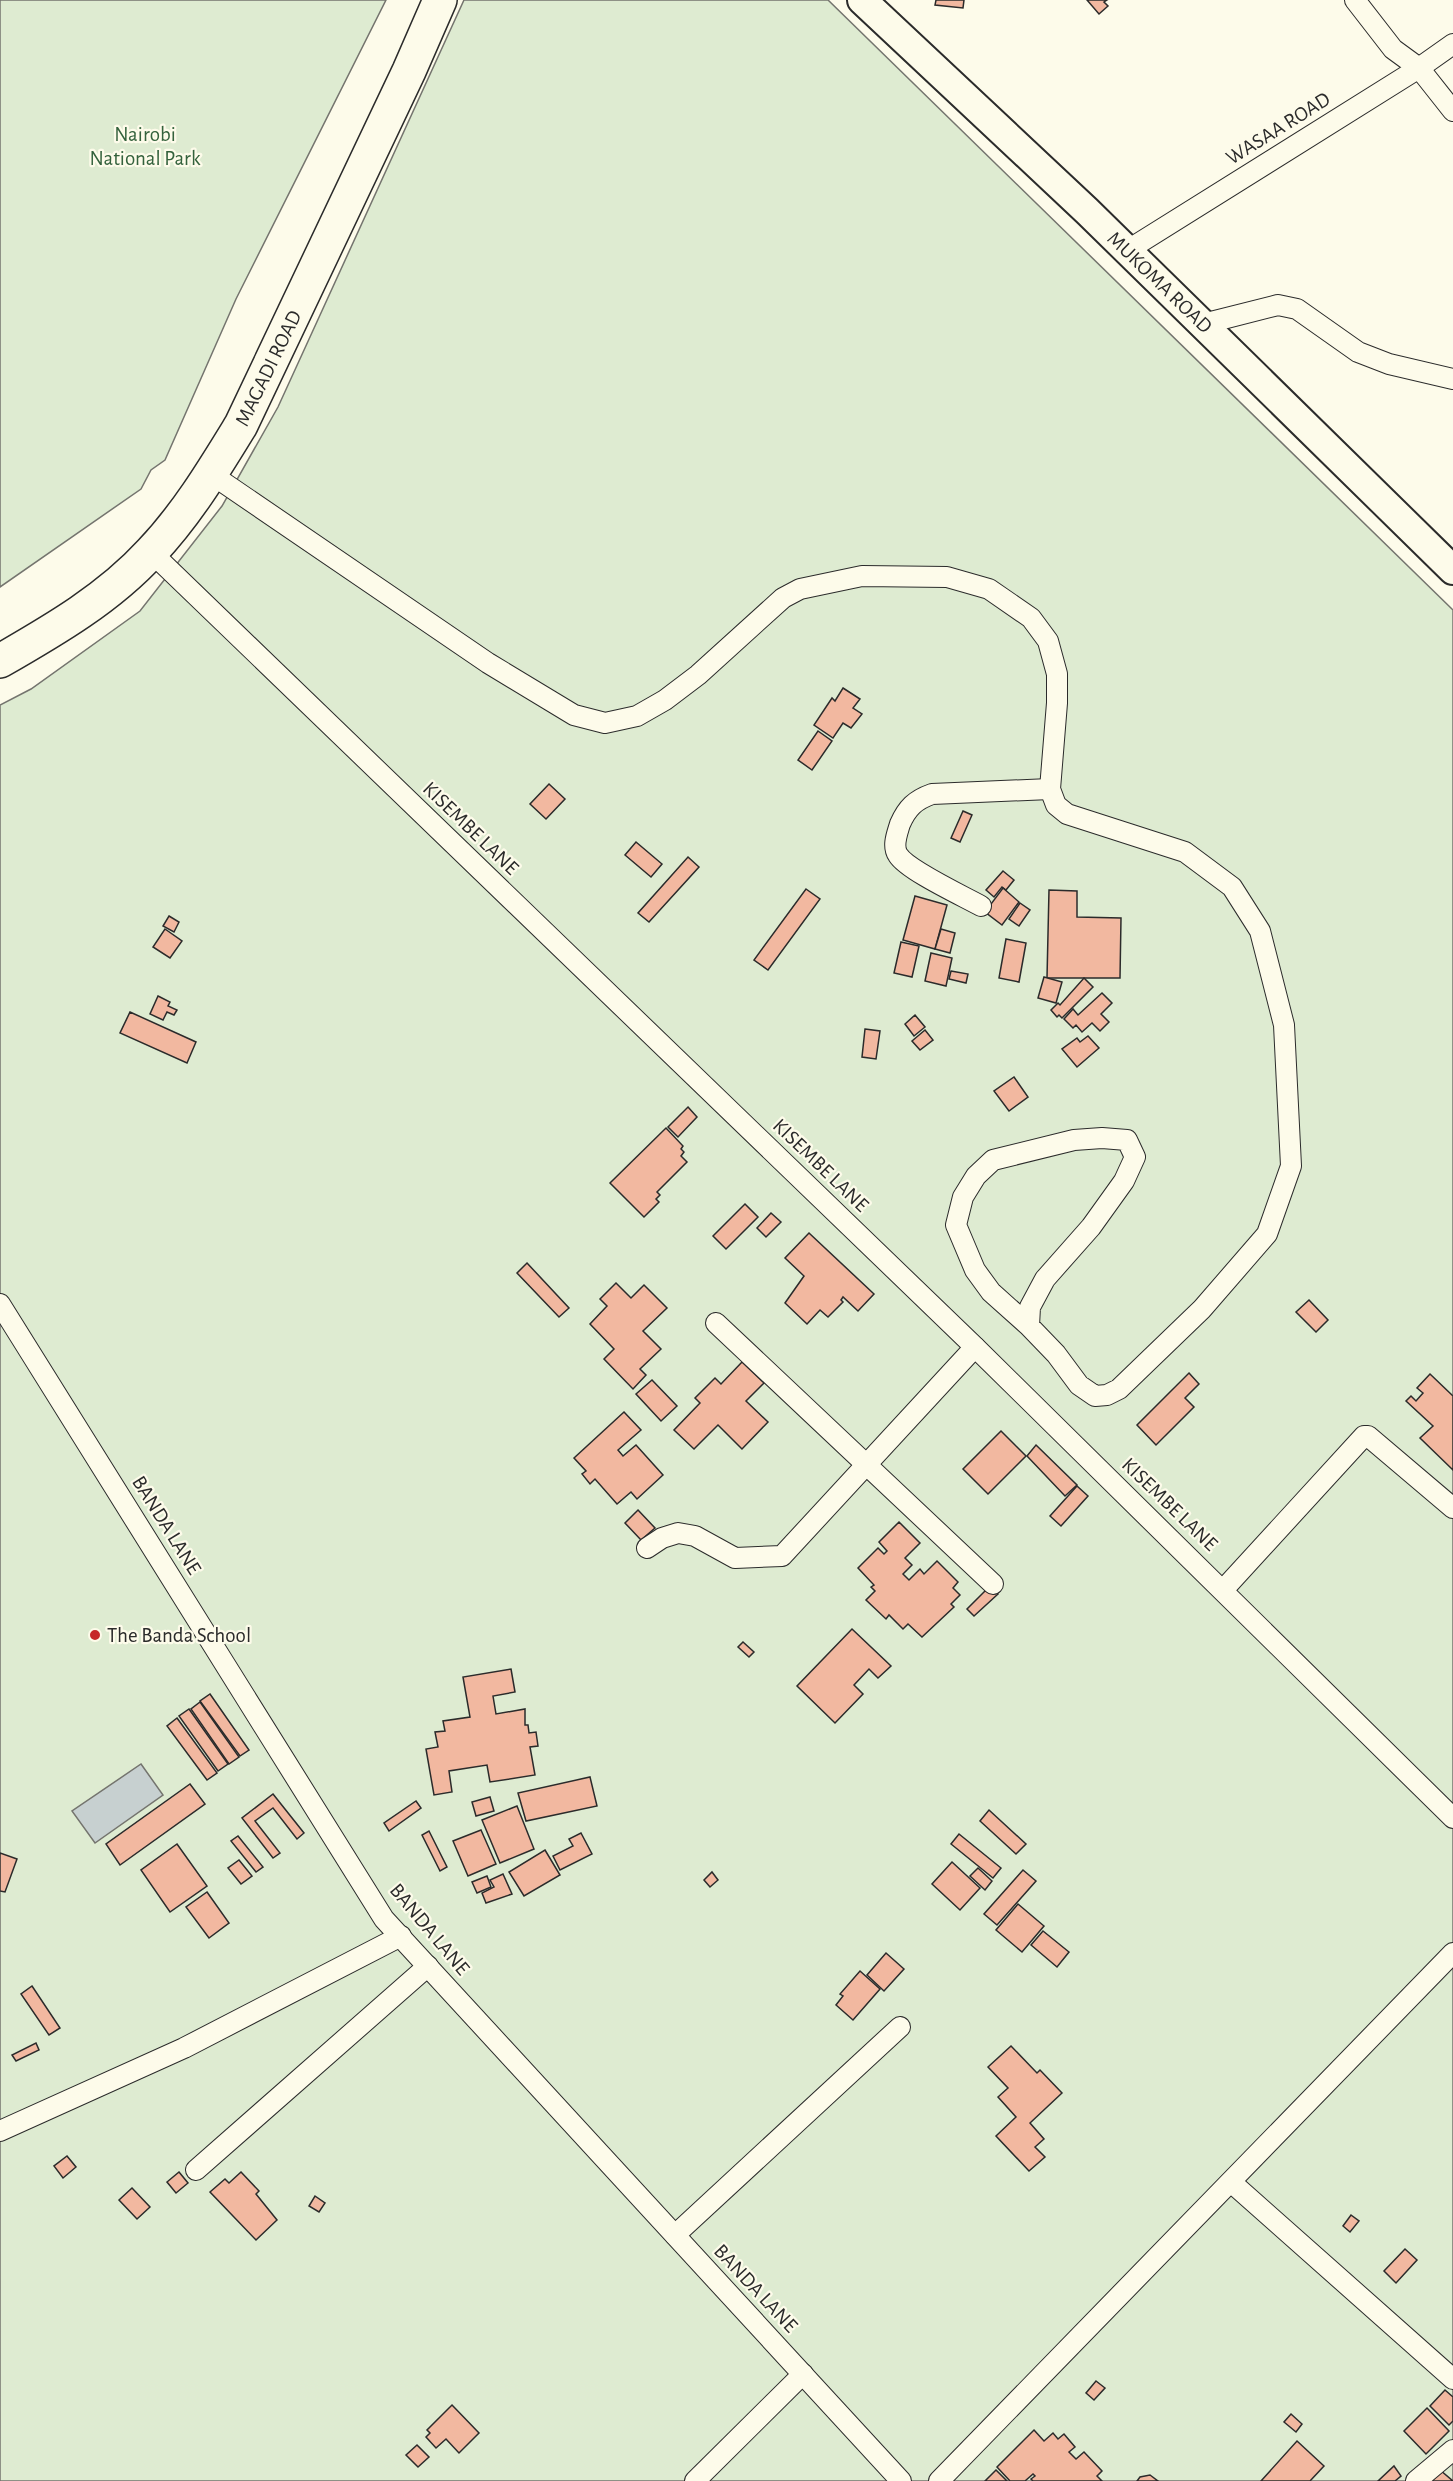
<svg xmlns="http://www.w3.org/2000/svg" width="1453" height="2481" font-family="'Alegreya Sans',sans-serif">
<rect width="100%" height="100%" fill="#fdfbea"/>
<g fill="#deebd1" stroke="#74746e" stroke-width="1.5">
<polygon points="0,0 386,0 236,299 165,460 151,470 141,489 0,587"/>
<polygon points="464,0 828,0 1453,610 1453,2481 0,2481 0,705 31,689 140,611 222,506 278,407"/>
</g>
<polygon fill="#c7d0d0" stroke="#74746e" stroke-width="1.5" points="141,1764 163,1795 95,1843 72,1811"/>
<g fill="#f2b8a0" stroke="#2b2b2b" stroke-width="1.5">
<polygon points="936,0 964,0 963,8 935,5"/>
<polygon points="1087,0 1107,0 1104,2 1108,6 1099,14"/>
<polygon points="843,688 860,699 853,708 862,714 851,728 843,723 833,738 814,725 832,698 835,701"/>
<polygon points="818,731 832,741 812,770 798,760"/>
<polygon points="549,784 565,799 546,819 530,804"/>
<polygon points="963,811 972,815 960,842 951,838"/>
<polygon points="636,842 662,864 651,877 625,855"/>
<polygon points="688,857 699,867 649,922 638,913"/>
<polygon points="1003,871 1014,880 1006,890 1002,887 994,897 986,890"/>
<polygon points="1003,888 1019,902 1002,925 985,912"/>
<polygon points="806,889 820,899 768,970 754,960"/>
<polygon points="1049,890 1077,891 1077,917 1121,918 1120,978 1047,978"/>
<polygon points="915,896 947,905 935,949 903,940"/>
<polygon points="1020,903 1030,910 1019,926 1009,919"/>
<polygon points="169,916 179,922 174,932 163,926"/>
<polygon points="165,929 182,941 170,958 153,947"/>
<polygon points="941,929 955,933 950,953 935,949"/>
<polygon points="1006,939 1026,943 1019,982 999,978"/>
<polygon points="901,942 919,946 912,977 894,973"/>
<polygon points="931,953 952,958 946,986 925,981"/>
<polygon points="951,971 968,974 966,983 949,979"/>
<polygon points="1044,977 1062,982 1056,1003 1038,998"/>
<polygon points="1084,978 1093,987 1062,1018 1059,1015 1057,1017 1051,1010 1058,1003 1060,1005"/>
<polygon points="1102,993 1112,1003 1101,1014 1109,1022 1100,1031 1092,1023 1082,1032 1076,1025 1073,1028 1064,1019 1073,1009 1078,1015"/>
<polygon points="158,996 170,1002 168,1006 177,1010 174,1015 167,1012 163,1020 150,1014"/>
<polygon points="130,1012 196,1042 187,1063 120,1033"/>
<polygon points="915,1015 925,1027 914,1036 905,1024"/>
<polygon points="865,1029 880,1031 876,1059 862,1057"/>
<polygon points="925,1030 933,1040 920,1050 912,1041"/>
<polygon points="1088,1036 1099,1048 1077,1067 1062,1049 1077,1038 1080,1042"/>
<polygon points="1014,1077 1028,1097 1009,1111 994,1091"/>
<polygon points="688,1107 697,1117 678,1137 668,1127"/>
<polygon points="666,1128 683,1146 681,1149 684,1152 681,1156 687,1162 657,1192 660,1195 656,1199 659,1202 644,1217 610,1183"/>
<polygon points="745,1204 758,1217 726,1249 713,1236"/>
<polygon points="771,1213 781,1222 766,1237 757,1228"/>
<polygon points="809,1233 874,1294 858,1311 843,1297 841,1300 843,1302 828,1317 820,1310 807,1324 785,1303 804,1276 785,1258"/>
<polygon points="527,1263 569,1308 559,1317 517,1273"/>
<polygon points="616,1283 631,1298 644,1285 667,1308 643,1331 661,1349 640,1369 646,1375 633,1389 604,1359 614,1349 590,1324 607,1306 600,1299"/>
<polygon points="1309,1300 1328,1320 1316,1332 1296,1312"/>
<polygon points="742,1362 764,1383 746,1401 768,1422 742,1449 718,1425 694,1449 674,1430 700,1403 695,1398 715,1378 721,1384"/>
<polygon points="1189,1373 1199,1384 1185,1398 1194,1407 1156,1445 1137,1425"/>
<polygon points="1430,1374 1453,1396 1453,1470 1420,1438 1433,1426 1406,1401 1411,1396 1416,1401 1423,1393 1417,1388"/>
<polygon points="652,1380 677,1406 661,1421 636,1394"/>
<polygon points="624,1412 641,1430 618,1450 623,1456 636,1445 663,1475 637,1499 631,1492 617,1504 595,1479 590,1484 582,1474 586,1471 574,1458"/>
<polygon points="1001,1431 1026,1456 988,1494 963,1469"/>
<polygon points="1036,1445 1077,1485 1065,1496 1027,1456"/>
<polygon points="1077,1486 1088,1496 1061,1526 1050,1516"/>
<polygon points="638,1510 655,1528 641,1540 625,1523"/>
<polygon points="899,1522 920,1543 905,1558 912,1565 903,1574 909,1580 920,1569 924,1574 937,1561 958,1582 953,1588 960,1595 951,1604 954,1607 922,1637 908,1624 903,1629 889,1615 886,1619 866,1600 875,1591 871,1587 874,1585 858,1568 878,1548 884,1554 887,1551 879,1542"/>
<polygon points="990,1586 998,1594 974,1616 967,1609"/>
<polygon points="852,1629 891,1666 878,1678 869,1669 854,1685 863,1694 835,1723 797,1686"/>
<polygon points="743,1642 754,1652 749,1657 738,1647"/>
<polygon points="511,1669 515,1692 493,1696 496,1714 525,1709 525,1725 528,1725 529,1733 536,1732 538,1746 530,1747 535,1775 490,1782 487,1765 449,1771 452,1792 434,1795 426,1749 438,1747 435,1732 445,1731 443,1721 470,1717 463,1677"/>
<polygon points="210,1694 249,1750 240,1756 200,1701"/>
<polygon points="200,1702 239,1757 229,1764 191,1709"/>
<polygon points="189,1709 228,1764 218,1771 179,1716"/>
<polygon points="177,1718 217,1773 207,1780 167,1726"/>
<polygon points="590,1777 597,1806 526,1821 518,1793"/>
<polygon points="190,1784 205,1804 120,1865 106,1844"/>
<polygon points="273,1794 304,1833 297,1839 273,1808 255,1821 280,1853 273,1858 242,1818"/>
<polygon points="490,1797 494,1811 476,1816 472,1802"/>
<polygon points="416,1801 421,1808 389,1831 384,1823"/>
<polygon points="517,1806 534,1849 500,1863 482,1820"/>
<polygon points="989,1810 1026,1844 1016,1854 980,1821"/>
<polygon points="481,1830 496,1864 468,1876 453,1841"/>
<polygon points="429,1831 447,1867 440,1871 422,1835"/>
<polygon points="581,1833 592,1854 560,1870 553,1856 573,1846 569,1839"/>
<polygon points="959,1834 1001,1868 993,1878 951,1844"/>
<polygon points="238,1836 263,1867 256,1872 231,1841"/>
<polygon points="177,1844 207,1886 170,1912 141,1870"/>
<polygon points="545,1850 560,1875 524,1896 509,1872"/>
<polygon points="0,1853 17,1859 5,1892 0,1891"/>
<polygon points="239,1860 252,1876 241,1884 228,1868"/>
<polygon points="952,1862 980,1888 960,1910 932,1884"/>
<polygon points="978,1868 992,1881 985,1890 970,1876"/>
<polygon points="1023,1870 1036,1881 997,1925 984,1914"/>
<polygon points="712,1872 718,1880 710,1887 704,1880"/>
<polygon points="503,1874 512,1894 486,1903 482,1893 494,1887 490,1880"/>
<polygon points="487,1876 491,1887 477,1893 472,1882"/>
<polygon points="207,1892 229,1923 209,1938 186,1907"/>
<polygon points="1018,1904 1044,1926 1022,1952 996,1930"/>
<polygon points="1043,1931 1069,1952 1057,1967 1031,1945"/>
<polygon points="886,1953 904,1969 884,1991 867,1975"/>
<polygon points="860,1971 880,1989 853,2020 836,2005 843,1996 840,1994"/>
<polygon points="32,1986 60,2028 49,2035 21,1994"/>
<polygon points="36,2043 39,2050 16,2061 12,2055"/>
<polygon points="1011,2046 1037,2073 1040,2070 1062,2093 1030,2123 1044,2139 1035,2147 1045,2157 1029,2171 996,2136 1016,2117 998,2097 1008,2088 988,2067"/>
<polygon points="67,2156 76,2167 63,2178 54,2166"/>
<polygon points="179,2172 188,2183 176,2193 167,2182"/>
<polygon points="241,2172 259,2191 256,2194 277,2220 256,2240 210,2192 225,2179 229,2183"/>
<polygon points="132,2188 150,2207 137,2219 119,2200"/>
<polygon points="315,2196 325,2203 319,2212 309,2206"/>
<polygon points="1351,2215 1359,2221 1350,2232 1343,2226"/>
<polygon points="1405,2249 1417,2260 1396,2283 1384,2271"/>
<polygon points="1096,2381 1105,2388 1094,2400 1086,2393"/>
<polygon points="1445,2390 1453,2397 1453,2421 1449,2425 1430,2406"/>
<polygon points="452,2405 479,2433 459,2453 446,2439 436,2448 426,2437 430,2433 427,2430"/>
<polygon points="1427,2408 1449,2431 1426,2454 1404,2431"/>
<polygon points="1291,2414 1302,2424 1296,2432 1284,2422"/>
<polygon points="1034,2430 1044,2441 1053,2433 1058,2439 1064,2434 1075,2447 1069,2452 1076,2459 1084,2452 1102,2471 1097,2476 1102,2481 1033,2481 1031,2479 1035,2476 1033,2474 1025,2481 1010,2481 997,2467"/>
<polygon points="1297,2441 1324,2466 1310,2481 1261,2481"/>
<polygon points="417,2445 429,2457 418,2467 406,2455"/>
<polygon points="1394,2466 1401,2476 1395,2481 1378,2481"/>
<polygon points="996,2470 1007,2481 985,2481"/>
<polygon points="1440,2470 1453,2481 1432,2481"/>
<polygon points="1150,2475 1158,2481 1137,2481 1140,2477"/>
</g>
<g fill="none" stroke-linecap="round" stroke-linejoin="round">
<g stroke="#2b2b2b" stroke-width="22">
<g id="street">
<polyline points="1355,0 1393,49 1419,68 1453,111"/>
<polyline points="1128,250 1419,68 1453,44"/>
<polyline points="1203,324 1278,305 1297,309 1358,352 1389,364 1453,379"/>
<polyline points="211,474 488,663 574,715 605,723 637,716 665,700 698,675 783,598 800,589 862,576 947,577 989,589 1031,618 1048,641 1057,674 1057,703 1050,789 1056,805 1067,814 1185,852 1232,887 1260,931 1284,1025 1291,1166 1267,1234 1202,1309 1119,1389 1107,1395 1095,1396 1079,1385 1056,1354 1029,1326 1030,1307 1045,1279 1091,1227 1124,1181 1135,1157 1127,1140 1102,1138 1074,1140 993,1160 976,1176 963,1197 956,1225 975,1270 991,1292 1029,1326"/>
<polyline points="151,552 975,1347 1453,1818"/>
<path d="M981,906c-18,-10 -74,-36 -83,-51 -6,-9 -1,-21 2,-31 7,-16 15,-24 32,-30l118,-5"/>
<polyline points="0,1304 384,1919 901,2481"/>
<polyline points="716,1323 993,1584"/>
<polyline points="647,1548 662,1538 678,1533 695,1536 735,1558 782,1556 975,1347"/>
<polyline points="1223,1590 1364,1436 1368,1436 1453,1508"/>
<polyline points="0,2131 184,2048 401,1936"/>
<polyline points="196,2170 428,1966"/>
<polyline points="1231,2182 1453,2379"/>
<polyline points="675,2235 900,2027"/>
<polyline points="695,2481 803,2374"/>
<polyline points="939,2481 1453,1953"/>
<polyline points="1416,2481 1453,2450"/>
</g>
</g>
<g stroke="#2b2b2b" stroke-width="32">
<polyline id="secondary" points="862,0 1087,211 1453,570"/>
</g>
<g stroke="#2b2b2b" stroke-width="36">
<path id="highway" d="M0,661c54,-31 109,-63 151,-109 36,-38 63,-83 90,-127l168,-354 31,-71"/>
</g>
<use href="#street" stroke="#fdfbea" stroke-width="20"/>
<use href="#secondary" stroke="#fdfbea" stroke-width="28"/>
<use href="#highway" stroke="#fdfbea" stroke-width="33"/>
</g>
<circle fill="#c62828" stroke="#fdfbea" stroke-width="2" cx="95" cy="1635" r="6"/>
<g text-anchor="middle" stroke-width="4.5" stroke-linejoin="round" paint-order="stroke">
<g font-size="21" fill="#2b2b2b" stroke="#fdfbea">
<text transform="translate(1278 128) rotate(-32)" y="7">WASAA ROAD</text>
<text transform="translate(1160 282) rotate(44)" y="7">MUKOMA ROAD</text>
<text transform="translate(268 368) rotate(-64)" y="7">MAGADI ROAD</text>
<text transform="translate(471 828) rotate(44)" y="7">KISEMBE LANE</text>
<text transform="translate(821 1165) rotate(44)" y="7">KISEMBE LANE</text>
<text transform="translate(1170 1504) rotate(44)" y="7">KISEMBE LANE</text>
<text transform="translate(167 1525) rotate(58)" y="7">BANDA LANE</text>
<text transform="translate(430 1929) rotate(50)" y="7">BANDA LANE</text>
<text transform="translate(756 2288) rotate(47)" y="7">BANDA LANE</text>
</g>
<g font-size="21" fill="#34623c" stroke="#fdfbea">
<text x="145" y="141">Nairobi<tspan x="145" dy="24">National Park</tspan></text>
</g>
<g font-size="21" fill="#2b2b2b" stroke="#fdfbea" text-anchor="start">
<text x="107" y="1642">The Banda School</text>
</g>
</g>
</svg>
